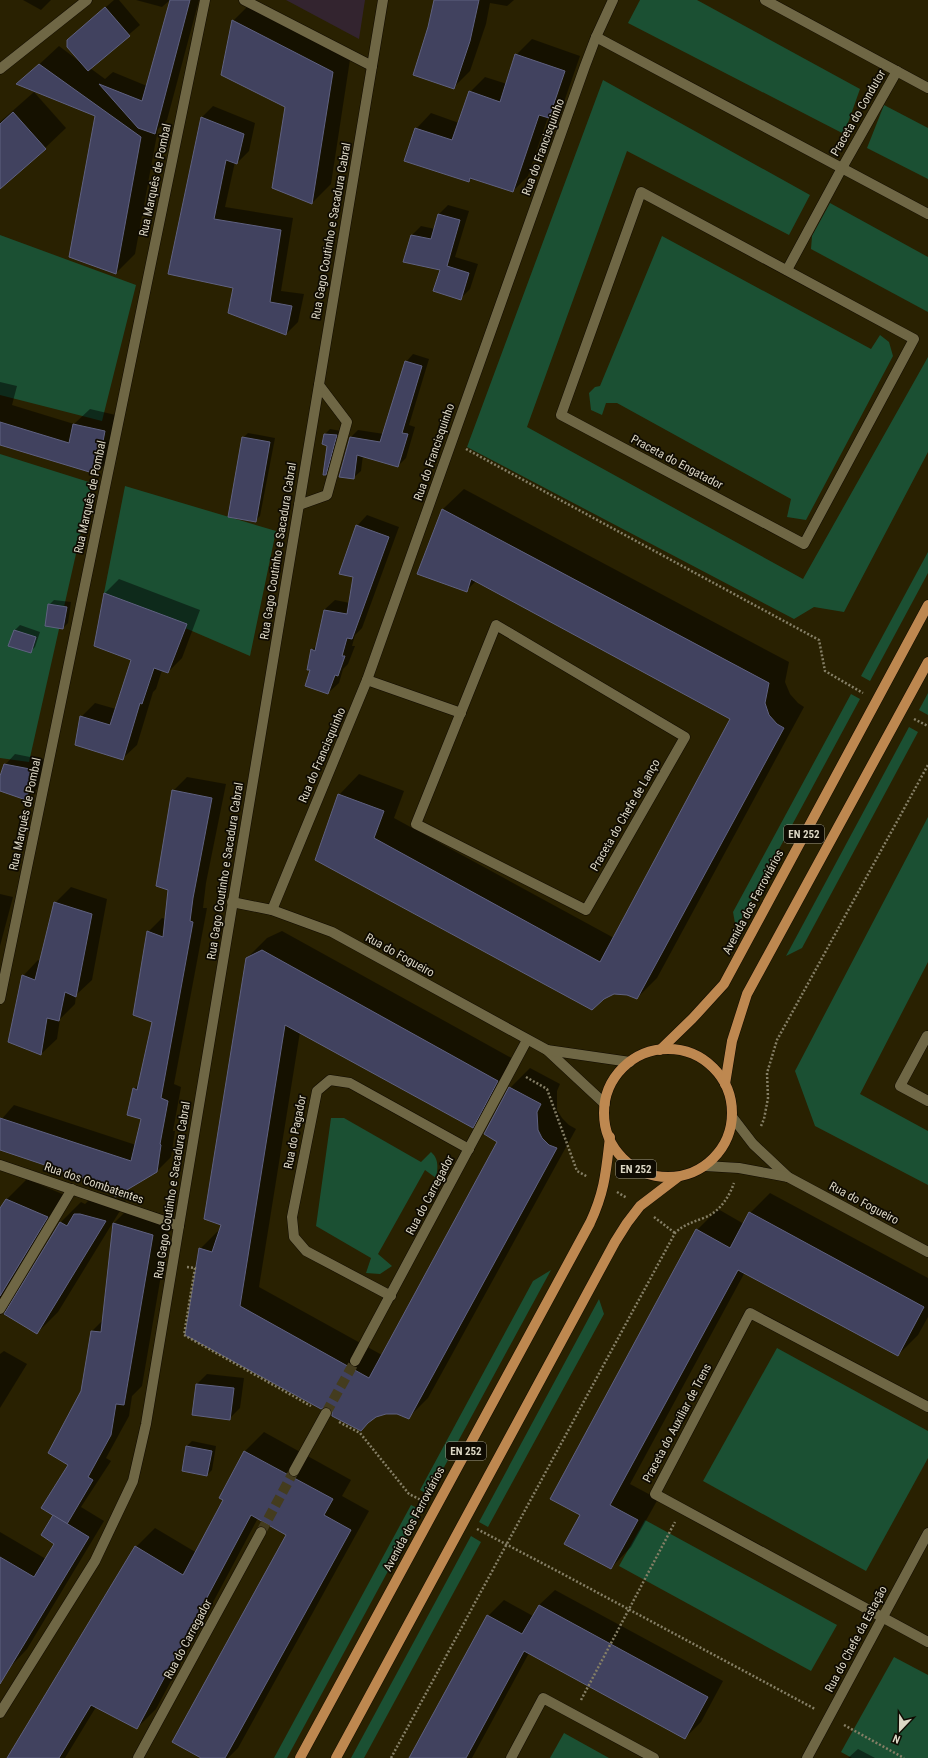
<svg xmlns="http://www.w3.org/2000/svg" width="928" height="1758" font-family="'Roboto Condensed',sans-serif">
<rect width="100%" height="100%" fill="#292101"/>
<polygon fill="#33242f" points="286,0 365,0 359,39"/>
<g fill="#1b5033">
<polygon points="640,0 697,0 860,89 844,134 628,23"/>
<polygon points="603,80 810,195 789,235 627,151 527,427 803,579 928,357 928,452 844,612 814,607 794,619 467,447"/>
<polygon points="884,105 928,128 928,179 867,148"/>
<polygon points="830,203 928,257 928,312 811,249 812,236"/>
<polygon points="0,235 136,285 102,421 0,395"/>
<polygon points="662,236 871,349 880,335 889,342 893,356 806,520 787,517 791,499 617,403 606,403 602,415 591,410 589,393 595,387 600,386"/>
<polygon points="0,454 92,483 29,762 0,758"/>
<polygon points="125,486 276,531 250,656 104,593"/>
<polygon points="928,552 928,573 870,681 861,676"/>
<polygon points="928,693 928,715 919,710"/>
<polygon points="851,694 860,699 736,929 733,912"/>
<polygon points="909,727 918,732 802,948 786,956"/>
<polygon points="928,817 928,962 860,1094 928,1131 928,1185 815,1126 795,1071"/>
<path d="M331,1118h13l77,44 10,-10c8,7 7,16 5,26l-11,-8 -47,84 14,12 -12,8 -14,-1 5,-15 -55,-32z"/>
<polygon points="551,1270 429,1495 420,1490 533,1281"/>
<polygon points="599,1299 604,1314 488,1527 479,1522"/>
<polygon points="777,1348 928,1431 928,1458 866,1571 703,1481"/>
<polygon points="411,1505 421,1510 287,1758 274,1758"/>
<polygon points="645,1520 837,1625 811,1671 619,1566"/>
<polygon points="471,1536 481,1542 364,1758 351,1758"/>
<polygon points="894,1657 928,1675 928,1758 852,1758 841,1752"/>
<polygon points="564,1733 609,1758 550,1758"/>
</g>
<g fill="#0007">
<polygon points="23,0 51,0 41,10"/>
<polygon points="114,0 119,0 140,25 90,68 105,79 113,72 147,86 171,0 199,0 167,120 158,129 135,254 116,273 97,115 18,84 59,46 79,61 68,40"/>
<polygon points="136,0 170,0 162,7"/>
<polygon points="435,0 514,0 507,6 490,3 486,24 470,71 454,87 429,28"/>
<polygon points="252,2 351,53 331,184 312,203 286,106 233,21"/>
<polygon points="532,39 580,56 564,102 548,117 528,176 513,191 473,178 469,181 416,129 431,113 459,123 470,92 485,77 507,84 516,55"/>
<polygon points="34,92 66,128 45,148 0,188 0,122"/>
<polygon points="213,106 255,123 249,151 237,163 235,162 225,207 293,218 281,291 304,294 298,322 286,334 234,287 169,273 201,118"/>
<polygon points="448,205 469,211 455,257 478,264 470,289 461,298 441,269 412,235 421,226 435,229 439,214"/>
<polygon points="413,354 429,359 409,425 415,427 406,458 398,466 363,455 361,471 353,478 350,438 358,430 384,434 406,362"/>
<polygon points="0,382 17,386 12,405 74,424 90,409 120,416 112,458 96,473 0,444"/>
<polygon points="330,429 341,431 330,469 325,474 329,445 323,443 325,434"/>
<polygon points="248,433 275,438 260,516 255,521 243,438"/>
<polygon points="464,489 789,662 785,682 790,694 798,703 804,707 657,978 637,998 316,859 339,795 359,774 404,791 394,818 614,938 731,719 477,580 466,591 418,574 443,509"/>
<polygon points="367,515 399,527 362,628 355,635 352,646 355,646 348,664 343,669 339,683 328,693 312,670 312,650 317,645 324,610 335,600 350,603 355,576 357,526"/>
<polygon points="119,579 200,610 182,658 168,672 162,670 156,689 153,692 137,745 123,758 81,717 95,703 116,709 132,659 95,645 105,593"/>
<polygon points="54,600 71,602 68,623 63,628 49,605"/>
<polygon points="20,625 40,632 35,647 30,652 10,645 15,630"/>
<polygon points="15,754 45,760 37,789 26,799 0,790 0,779 5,765"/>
<polygon points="187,777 226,784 206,883 203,908 207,908 174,1084 181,1087 173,1131 175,1131 171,1157 157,1171 117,1189 0,1149 0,1121 14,1105 136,1145 142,1119 134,1089 140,1083 153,1022 148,932 162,918 166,919 169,889 173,791"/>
<polygon points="71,887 107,899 92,980 76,995 75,1004 60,1019 57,1039 41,1054 23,976 38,960 40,961 55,903"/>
<polygon points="0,894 13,897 0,946"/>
<polygon points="282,931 517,1061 492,1107 472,1127 300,1032 259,1287 382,1355 499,1142 485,1134 510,1088 530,1068 560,1084 557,1091 557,1110 562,1118 569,1125 576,1129 428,1398 408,1418 397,1413 333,1410 186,1334 200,1249 220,1229 222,1224 247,958 267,938"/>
<polygon points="27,1179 67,1196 0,1301 0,1210 7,1199"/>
<polygon points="96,1193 101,1193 126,1201 58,1312 37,1333 60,1223 81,1202 85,1204"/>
<polygon points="770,1193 928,1278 928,1317 918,1335 898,1355 745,1272 630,1484 658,1499 631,1547 611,1568 581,1515 697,1230 718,1209 744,1224 750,1213"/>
<polygon points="132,1205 171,1217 142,1386 132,1396 129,1416 106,1458 111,1461 81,1507 104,1521 27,1649 0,1678 0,1532 46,1559 56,1543 54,1516 70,1464 92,1331 103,1320 114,1223"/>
<polygon points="4,1351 27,1364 0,1408 0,1354"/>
<polygon points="207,1374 244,1378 240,1408 229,1419 197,1384"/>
<polygon points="264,1432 351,1480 342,1496 369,1511 238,1748 228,1758 203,1758 288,1535 258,1518 156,1709 137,1728 96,1707 65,1758 9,1758 136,1547 155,1528 197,1553 225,1500 220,1497 245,1451"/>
<polygon points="192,1441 216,1446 212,1470 207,1475 183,1471 187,1446"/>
<polygon points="555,1590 723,1681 701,1722 685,1738 529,1653 472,1758 411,1758 488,1616 504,1600 533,1616 539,1605"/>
<polygon points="858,1749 875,1758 848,1758"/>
</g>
<g fill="#41425f" stroke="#5f6180">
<polygon points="170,0 190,0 155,134 138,128 99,84 142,101"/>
<polygon points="434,0 479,0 470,41 454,89 413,75 428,27"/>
<polygon points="105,7 130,36 88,71 67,47 67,40"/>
<polygon points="232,20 333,72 312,204 272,188 285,107 221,75"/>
<polygon points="515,54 565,71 549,118 539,115 513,192 470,178 469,182 404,161 415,128 452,140 469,91 500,102"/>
<polygon points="39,64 141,137 116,274 69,257 95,116 16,84"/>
<polygon points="13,112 46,149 0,189 0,124"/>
<polygon points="201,117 244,134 237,164 226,160 214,219 281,230 270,302 292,306 286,335 228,313 233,288 168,274"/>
<polygon points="438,214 460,220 447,266 469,273 461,300 433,291 440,270 403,262 411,235 431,239"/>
<polygon points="405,361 422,366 402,433 408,434 398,467 357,455 354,479 339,477 350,437 380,442"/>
<polygon points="0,422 69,443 73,424 105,431 101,452 103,453 96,474 0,445"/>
<polygon points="324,434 337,435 326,475 323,475 327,446 322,444"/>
<polygon points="242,437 270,442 256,522 228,517"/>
<polygon points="442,509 769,683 765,703 769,715 777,724 784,728 637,999 627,995 614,994 604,999 592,1010 315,860 338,794 384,811 374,838 600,962 730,719 471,579 467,592 417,574"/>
<polygon points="356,525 389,537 352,639 347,638 342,656 345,656 338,676 335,675 328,694 305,686 310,670 307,670 311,649 315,651 324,610 347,614 353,577 339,574"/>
<polygon points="104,593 187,624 168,673 154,668 142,704 140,703 123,760 75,745 80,716 110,725 131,660 94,646"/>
<polygon points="48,604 67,607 63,629 45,626"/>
<polygon points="14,630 36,637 31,653 8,646"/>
<polygon points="4,764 35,770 26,800 0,791 0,776"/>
<polygon points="172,790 212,798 193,898 190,921 193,922 161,1098 168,1101 160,1144 161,1145 157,1172 115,1197 116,1189 0,1150 0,1118 131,1161 141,1119 127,1115 133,1088 137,1090 152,1022 133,1015 147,931 163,937 168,890 156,886"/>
<polygon points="54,902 92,914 76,997 65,992 59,1021 47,1018 41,1055 8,1042 22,975 35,980"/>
<polygon points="262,950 498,1081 473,1128 285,1025 240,1306 369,1378 497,1142 484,1134 509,1087 541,1104 537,1112 538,1130 542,1138 549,1145 557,1148 409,1419 397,1414 386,1414 376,1417 368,1423 361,1431 332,1416 332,1410 329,1408 325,1407 321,1409 185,1335 199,1248 212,1252 221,1225 204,1219 246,958"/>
<polygon points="6,1199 48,1217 0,1296 0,1208"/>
<polygon points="749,1212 924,1307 898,1356 738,1270 610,1505 638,1520 611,1569 564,1544 580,1515 550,1499 696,1229 730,1248"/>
<polygon points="74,1214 80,1214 106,1221 37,1334 4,1314 60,1222 67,1226"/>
<polygon points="113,1223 153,1235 124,1405 116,1404 111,1435 88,1477 93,1480 67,1524 41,1508 68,1465 48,1453 81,1391 91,1331 101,1332"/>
<polygon points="196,1384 234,1388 230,1420 192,1415"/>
<polygon points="186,1446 212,1451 207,1476 182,1471"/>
<polygon points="244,1451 333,1499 324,1515 351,1530 225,1758 201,1758 172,1742 286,1535 251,1515 137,1729 91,1705 59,1758 7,1758 135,1546 183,1575 223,1500 219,1498"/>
<polygon points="53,1515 89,1537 0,1684 0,1557 34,1577 54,1544 41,1535"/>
<polygon points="539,1605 708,1697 685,1739 524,1651 466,1758 409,1758 487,1615 522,1634"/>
</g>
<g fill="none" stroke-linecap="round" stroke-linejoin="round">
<g stroke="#443c1e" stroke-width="10" stroke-dasharray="10 5" stroke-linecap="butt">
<polyline points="326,1413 355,1361"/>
<polyline points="261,1532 294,1471"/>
</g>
<g stroke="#110b00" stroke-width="11">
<polyline id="service" points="299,505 327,495 347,422 319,385"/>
</g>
<g stroke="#110b00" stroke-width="11">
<g id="minor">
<polyline points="244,0 372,66"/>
<polyline points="765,0 928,88"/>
<polyline points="596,37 928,214"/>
<polygon points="641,192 914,339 804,544 561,415"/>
<polyline points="787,270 842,168 897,71"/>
<polygon points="496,625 685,737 586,910 416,824"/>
<polyline points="367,680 461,713"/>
<polyline points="272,910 367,680 585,66 596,37 613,0"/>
<polyline points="0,999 205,0"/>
<polyline points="928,1037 927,1036 900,1086 928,1101"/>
<polyline points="733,1118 753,1144 788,1177 928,1252"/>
<polyline points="0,1165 179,1226"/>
<polyline points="705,1166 739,1168 788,1177"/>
<polyline points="391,1296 306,1251 294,1237 292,1217 317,1091 330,1080 350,1083 469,1149"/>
<polyline points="0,1309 72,1189"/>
<polyline points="355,1361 527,1040"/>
<polyline points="928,1407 750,1313 655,1494 928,1642"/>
<polyline points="294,1471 326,1413"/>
<polyline points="138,1758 261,1532"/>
<polyline points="511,1758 543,1698 654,1758"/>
<polyline points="807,1758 928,1533"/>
</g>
</g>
<g stroke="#110b00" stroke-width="11">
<g id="tertiary">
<polyline points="0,69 87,0"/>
<polyline points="232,902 272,910 332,932 547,1050 605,1104"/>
<polyline points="547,1050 630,1062"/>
<polyline points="0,1713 95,1561 133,1481 146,1424 383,0"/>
</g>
</g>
<g stroke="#110b00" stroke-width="11">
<g id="primary">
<circle cx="668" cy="1113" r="64"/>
<polyline points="660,1050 692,1019 724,984 928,605"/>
<polyline points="725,1084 732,1041 747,994 928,662"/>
<path d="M300,1758l290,-535c15,-32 16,-52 20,-86"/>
<polyline points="336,1758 615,1242 627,1223 640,1206 678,1177"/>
</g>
</g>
<g stroke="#857f66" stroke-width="2.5" stroke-dasharray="2 2" stroke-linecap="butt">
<polyline points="466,449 819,640 825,671 863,693"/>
<polyline points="914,719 928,726"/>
<polyline points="526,1077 547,1089 577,1171 588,1177"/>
<polyline points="761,1126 764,1119 768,1098 767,1073 777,1040 928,765"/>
<polyline points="617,1192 627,1198"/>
<polyline points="654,1217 675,1233"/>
<polyline points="187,1267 195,1268 184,1335 311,1406"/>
<polyline points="339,1422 360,1433 409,1494 421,1500"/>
<polyline points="477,1529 559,1572 815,1709"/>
<polyline points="581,1700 675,1522"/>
<polyline points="844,1725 904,1758"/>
<path d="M391,1758l284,-525c9,-9 19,-11 31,-16 14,-6 23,-20 28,-34"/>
</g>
<use href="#service" stroke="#6f6745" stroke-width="10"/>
<use href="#minor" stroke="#6f6745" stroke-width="10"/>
<use href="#tertiary" stroke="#6f6745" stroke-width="10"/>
<use href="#primary" stroke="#be8850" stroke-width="10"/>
</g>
<g text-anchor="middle" stroke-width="3.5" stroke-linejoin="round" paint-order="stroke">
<g fill="#0f0b02" stroke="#9e9a8a" stroke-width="1">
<rect x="784" y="825" width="40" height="18" rx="3"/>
<rect x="616" y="1160" width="40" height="18" rx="3"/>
<rect x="446" y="1442" width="40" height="18" rx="3"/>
</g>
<g font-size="11" font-weight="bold" fill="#dcd7c5">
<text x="804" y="838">EN 252</text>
<text x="636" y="1173">EN 252</text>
<text x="466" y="1455">EN 252</text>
</g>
<g font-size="12" fill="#dcd7c5" stroke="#0f0b02">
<text transform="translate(858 113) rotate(-60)" y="4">Praceta do Condutor</text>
<text transform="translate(543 147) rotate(-70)" y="4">Rua do Francisquinho</text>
<text transform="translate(155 180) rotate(-78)" y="4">Rua Marquês de Pombal</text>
<text transform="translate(331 231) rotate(-80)" y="4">Rua Gago Coutinho e Sacadura Cabral</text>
<text transform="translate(434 452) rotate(-71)" y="4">Rua do Francisquinho</text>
<text transform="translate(677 462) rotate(28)" y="4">Praceta do Engatador</text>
<text transform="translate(90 497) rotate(-78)" y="4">Rua Marquês de Pombal</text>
<text transform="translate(278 551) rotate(-81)" y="4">Rua Gago Coutinho e Sacadura Cabral</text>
<text transform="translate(322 755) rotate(-67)" y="4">Rua do Francisquinho</text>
<text transform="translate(25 814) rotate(-78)" y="4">Rua Marquês de Pombal</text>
<text transform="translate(625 815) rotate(-60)" y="4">Praceta do Chefe de Lanço</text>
<text transform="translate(225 871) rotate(-81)" y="4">Rua Gago Coutinho e Sacadura Cabral</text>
<text transform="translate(753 902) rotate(-62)" y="4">Avenida dos Ferroviários</text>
<text transform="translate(400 955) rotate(29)" y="4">Rua do Fogueiro</text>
<text transform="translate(295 1132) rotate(-79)" y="4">Rua do Pagador</text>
<text transform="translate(94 1183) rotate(19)" y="4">Rua dos Combatentes</text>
<text transform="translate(172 1190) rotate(-81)" y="4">Rua Gago Coutinho e Sacadura Cabral</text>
<text transform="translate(430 1195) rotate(-62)" y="4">Rua do Carregador</text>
<text transform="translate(864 1203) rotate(28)" y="4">Rua do Fogueiro</text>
<text transform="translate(677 1423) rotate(-62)" y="4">Praceta do Auxiliar de Trens</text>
<text transform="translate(414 1519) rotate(-62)" y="4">Avenida dos Ferroviários</text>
<text transform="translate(188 1639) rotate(-62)" y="4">Rua do Carregador</text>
<text transform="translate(856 1639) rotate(-62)" y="4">Rua do Chefe da Estação</text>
</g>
</g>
<g transform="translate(900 1730) rotate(202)" stroke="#0f0b02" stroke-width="3" paint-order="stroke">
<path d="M0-3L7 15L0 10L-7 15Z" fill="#dcd7c5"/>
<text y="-6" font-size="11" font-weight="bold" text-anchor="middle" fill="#dcd7c5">N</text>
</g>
</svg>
